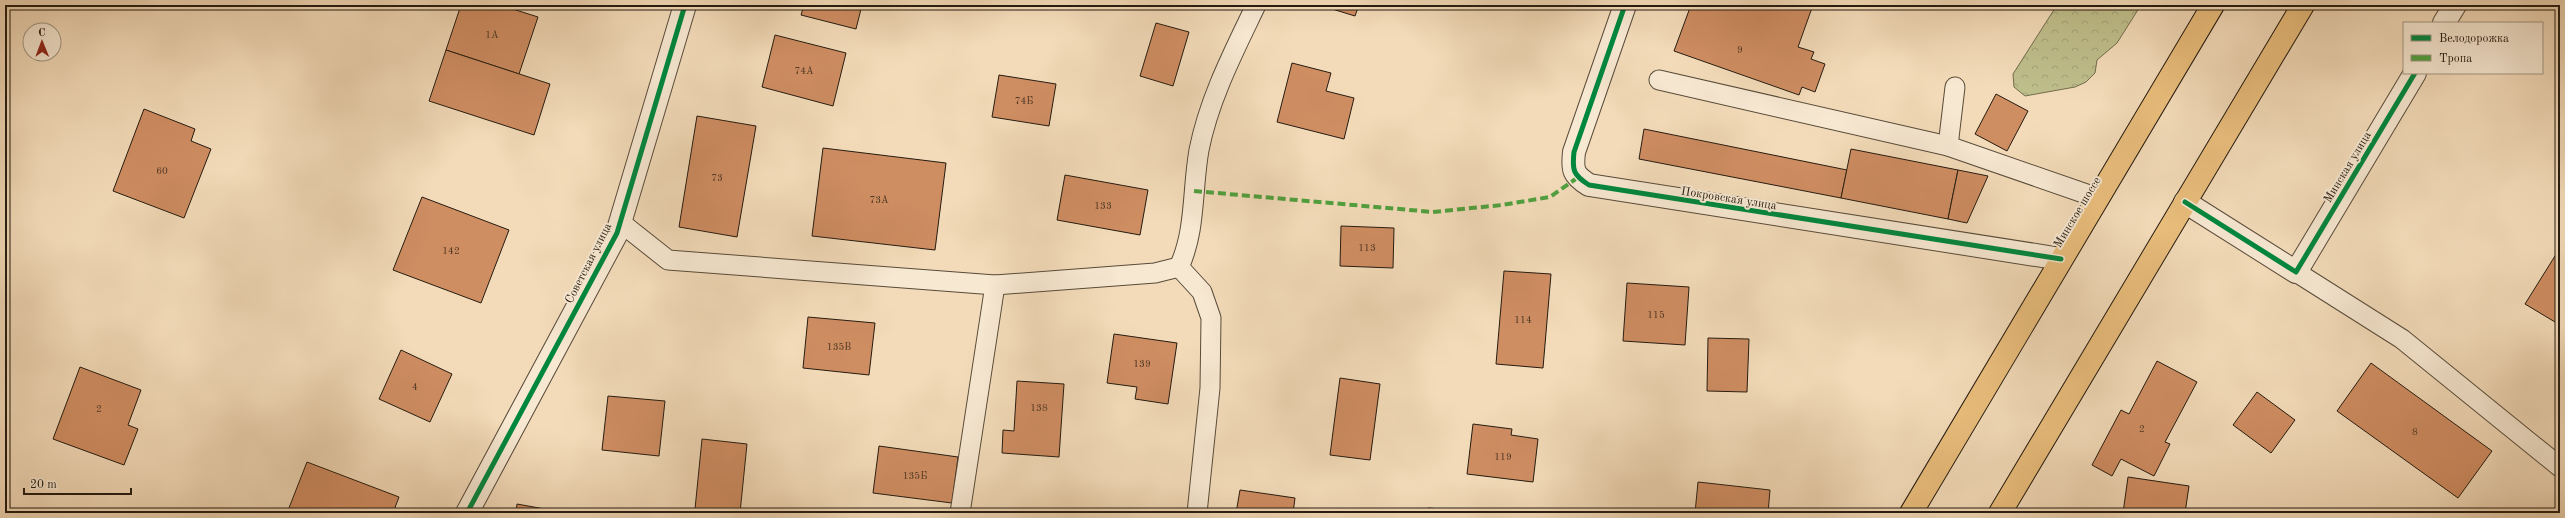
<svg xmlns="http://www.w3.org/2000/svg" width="2565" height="518" font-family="'Old Standard TT',serif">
<defs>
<pattern id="forest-crowns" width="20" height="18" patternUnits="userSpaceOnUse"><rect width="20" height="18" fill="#bfbf8c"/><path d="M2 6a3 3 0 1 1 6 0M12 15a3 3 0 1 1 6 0" fill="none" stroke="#a4a478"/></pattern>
</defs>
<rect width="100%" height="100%" fill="#f3dbb9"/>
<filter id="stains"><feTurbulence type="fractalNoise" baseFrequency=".005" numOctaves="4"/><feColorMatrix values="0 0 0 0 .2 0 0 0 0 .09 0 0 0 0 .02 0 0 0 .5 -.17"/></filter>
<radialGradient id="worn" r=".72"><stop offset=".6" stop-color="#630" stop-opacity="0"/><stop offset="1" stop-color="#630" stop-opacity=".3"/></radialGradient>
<polygon fill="url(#forest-crowns)" stroke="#726d4e" points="2057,5 2141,5 2117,43 2097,60 2095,73 2086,82 2075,87 2025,96 2014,87 2013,74"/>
<g fill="#cf8d62" stroke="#241b10">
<polygon points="461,5 500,5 538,17 519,74 446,50"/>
<polygon points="804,5 862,5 856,29 801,15"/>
<polygon points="1319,5 1359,5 1355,16"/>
<polygon points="1691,5 1813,5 1798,47 1814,52 1811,59 1825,64 1815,92 1802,87 1799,95 1674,51"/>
<polygon points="1156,23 1189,32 1173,86 1140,76"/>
<polygon points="775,35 846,53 833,106 762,87"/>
<polygon points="446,50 550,84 534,135 429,101"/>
<polygon points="1292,63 1331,73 1326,91 1354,98 1344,139 1277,122"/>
<polygon points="999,75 1056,84 1049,126 992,117"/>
<polygon points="1996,94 2028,111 2007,151 1975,134"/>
<polygon points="144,109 195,129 191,141 211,149 184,218 113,191"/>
<polygon points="697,116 756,126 737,237 679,227"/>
<polygon points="1644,129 1847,170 1841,198 1639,159"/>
<polygon points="823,148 946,163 935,250 812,236"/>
<polygon points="1851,149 1958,170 1948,219 1841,198"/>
<polygon points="1958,170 1988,176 1967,223 1948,219"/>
<polygon points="1065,175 1148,190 1140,235 1057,220"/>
<polygon points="422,197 509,230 481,303 393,270"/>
<polygon points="1341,226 1394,228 1393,268 1340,266"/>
<polygon points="2560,248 2560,325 2525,304"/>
<polygon points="1504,271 1551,274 1543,368 1496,364"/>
<polygon points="1627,283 1689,287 1685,345 1623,341"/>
<polygon points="808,317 875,323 869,375 803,368"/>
<polygon points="1114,334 1177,343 1168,404 1135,399 1137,387 1107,383"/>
<polygon points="1708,338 1749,339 1747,392 1707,391"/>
<polygon points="401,350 452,374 430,422 379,399"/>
<polygon points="2157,361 2197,382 2165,442 2170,444 2154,476 2121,459 2112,476 2092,465 2121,410 2129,414"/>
<polygon points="2371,363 2492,451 2458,498 2337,411"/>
<polygon points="80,367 141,390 128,425 138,429 124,465 53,439"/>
<polygon points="1340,378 1380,384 1370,460 1330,455"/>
<polygon points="1017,381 1064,384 1059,457 1002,453 1003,430 1014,431"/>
<polygon points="2257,392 2295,420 2271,453 2233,425"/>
<polygon points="608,396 665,401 659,456 602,450"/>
<polygon points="1473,424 1512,429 1511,435 1538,439 1533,482 1467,474"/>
<polygon points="702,439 747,444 740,513 695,509"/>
<polygon points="879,446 958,457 952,503 873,493"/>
<polygon points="307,462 399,497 393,513 287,513"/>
<polygon points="2128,477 2189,486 2185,513 2123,513"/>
<polygon points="1698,482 1770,490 1768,513 1695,513"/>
<polygon points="1240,490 1295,498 1293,513 1236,513"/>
<polygon points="517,504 567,513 516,513"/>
<polygon points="1428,508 1467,511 1467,513 1428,513"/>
</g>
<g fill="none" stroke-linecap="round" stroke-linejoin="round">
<g stroke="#584b3a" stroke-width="21">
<g id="service">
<polyline points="1659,80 1948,146 2098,198"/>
<polyline points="1948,146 1955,87"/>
<polyline points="620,222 668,260 995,285 1155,273 1179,267"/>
<path d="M1179,267c17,-36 13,-78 20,-117 10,-51 35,-99 57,-145"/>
<polyline points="1179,267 1202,292 1211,318 1210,388 1197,513"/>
<polyline points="2296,272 2402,339 2560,467"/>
<polyline points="960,513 995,285"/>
</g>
</g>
<g stroke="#584b3a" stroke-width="24">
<g id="minor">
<path d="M1625,5l-51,147c-2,18 -1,23 15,33l472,74"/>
<polyline points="2444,23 2455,5"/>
<polyline points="2185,202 2296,272 2415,73"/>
<polyline points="467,513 617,233 685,5"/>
</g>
</g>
<g stroke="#241b10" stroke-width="24">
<g id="trunk">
<polyline points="1911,513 2213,5"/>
<polyline points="2000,513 2303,5"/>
</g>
</g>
<use href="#service" stroke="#f7e8d2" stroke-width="19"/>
<use href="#minor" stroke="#f7e8d2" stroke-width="22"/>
<use href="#trunk" stroke="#eabe7c" stroke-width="22"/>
<polyline stroke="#50a13f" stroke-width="4" stroke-dasharray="8 4" stroke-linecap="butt" points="1194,191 1433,212 1502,205 1550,197 1577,178"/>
<g stroke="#f7e8d2" stroke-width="8">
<g id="cycleway">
<path d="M1625,5l-51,147c-2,18 -1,23 15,33l472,74"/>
<polyline points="2185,202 2296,272 2415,73"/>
<polyline points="467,513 617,233 685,5"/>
</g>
</g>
<use href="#cycleway" stroke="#00873e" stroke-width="5"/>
</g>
<g text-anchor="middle" stroke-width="4" stroke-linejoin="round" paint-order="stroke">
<g font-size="10" fill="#4f3824">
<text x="492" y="38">1А</text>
<text x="1740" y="53">9</text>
<text x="804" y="74">74А</text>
<text x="1024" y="104">74Б</text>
<text x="162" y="174">60</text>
<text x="717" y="181">73</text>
<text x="879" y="203">73А</text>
<text x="1103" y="209">133</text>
<text x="1367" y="251">113</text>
<text x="451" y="254">142</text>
<text x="1656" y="318">115</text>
<text x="1523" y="323">114</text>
<text x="839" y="350">135В</text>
<text x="1142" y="367">139</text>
<text x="415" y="390">4</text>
<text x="1039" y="411">138</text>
<text x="99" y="412">2</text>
<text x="2142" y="432">2</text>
<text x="2415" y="435">8</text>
<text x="1503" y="460">119</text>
<text x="915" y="479">135Б</text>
</g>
<g font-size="12" fill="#241b10" stroke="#f7e8d2">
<text transform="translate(2347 167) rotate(-59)" y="4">Минская улица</text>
<text transform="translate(1729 198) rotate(9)" y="4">Покровская улица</text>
<text transform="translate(2077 212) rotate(-59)" y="4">Минское шоссе</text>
<text transform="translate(588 263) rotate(-63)" y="4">Советская улица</text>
</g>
</g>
<rect width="2565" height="518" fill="none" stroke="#f3dbb9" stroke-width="20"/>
<rect x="6" y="6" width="2553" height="506" fill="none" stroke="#241b10" stroke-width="2"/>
<rect x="10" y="10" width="2545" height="498" fill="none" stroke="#241b10"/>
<rect x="2403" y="22" width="140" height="52" fill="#f7e8d2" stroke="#a39684"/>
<rect x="2411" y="35" width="20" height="6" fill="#00873e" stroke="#a39684"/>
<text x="2439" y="42" font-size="12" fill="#241b10">Велодорожка</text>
<rect x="2411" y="55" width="20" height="6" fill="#50a13f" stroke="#a39684"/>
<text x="2439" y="62" font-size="12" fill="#241b10">Тропа</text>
<g transform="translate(42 42) rotate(359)"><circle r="19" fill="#f7e8d2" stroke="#a39684"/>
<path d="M0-3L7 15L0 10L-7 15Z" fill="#8f2418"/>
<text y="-6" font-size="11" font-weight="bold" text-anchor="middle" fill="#241b10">С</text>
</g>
<path d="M24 488v6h107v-6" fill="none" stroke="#241b10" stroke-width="2"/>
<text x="30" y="488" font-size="12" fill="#241b10" stroke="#f7e8d2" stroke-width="3" paint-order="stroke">20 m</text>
<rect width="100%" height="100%" filter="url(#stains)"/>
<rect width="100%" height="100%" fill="url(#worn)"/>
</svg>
